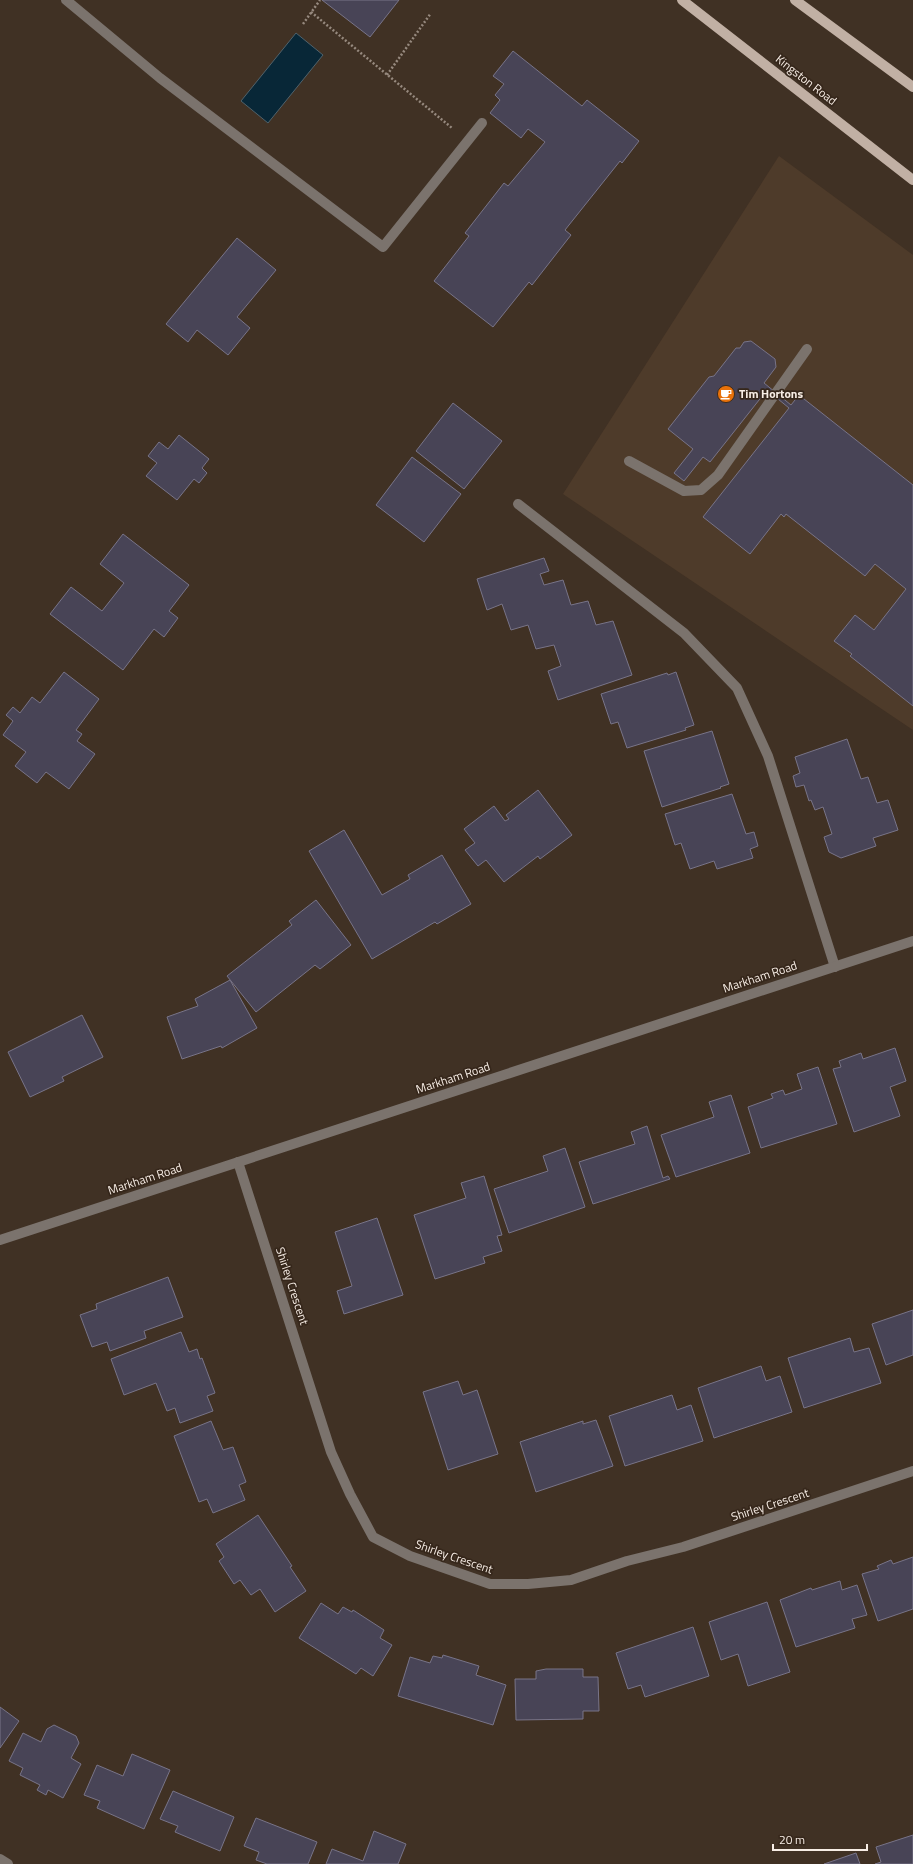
<svg xmlns="http://www.w3.org/2000/svg" width="913" height="1864" font-family="'Titillium Web',sans-serif">
<rect width="100%" height="100%" fill="#403124"/>
<polygon fill="#4e3b2a" points="779,156 913,255 913,730 563,494"/>
<polygon fill="#082737" stroke="#50626b" points="296,33 323,55 268,123 241,101"/>
<g fill="#484456" stroke="#787488">
<polygon points="322,0 399,0 370,37"/>
<polygon points="513,51 582,106 587,100 639,141 622,163 620,161 565,230 571,235 532,285 529,282 493,327 434,281 469,236 465,233 504,183 508,186 545,142 528,129 521,138 490,113 500,100 495,95 504,84 493,76"/>
<polygon points="237,238 276,270 237,317 250,328 228,355 197,330 188,342 166,324"/>
<polygon points="751,341 775,359 776,367 764,383 791,405 799,395 913,485 913,706 850,656 852,654 834,641 855,615 874,630 906,589 875,564 865,576 786,514 784,517 781,514 750,554 703,517 789,408 767,390 710,462 703,457 684,481 674,473 693,449 668,429 709,377 714,376 736,348 740,348 744,342"/>
<polygon points="453,403 502,441 464,489 416,451"/>
<polygon points="179,435 209,459 202,468 207,473 199,483 194,479 177,500 146,476 157,463 148,456 159,442 168,449"/>
<polygon points="412,457 461,494 424,542 376,505"/>
<polygon points="123,534 189,585 169,611 178,618 164,637 154,629 123,670 50,614 71,587 102,611 124,583 100,564"/>
<polygon points="544,558 549,571 540,574 544,585 563,580 571,605 588,601 596,625 613,621 632,675 558,700 548,671 561,666 554,645 536,649 528,625 511,630 502,604 487,610 477,579"/>
<polygon points="64,672 99,699 76,730 82,734 77,741 95,754 69,789 46,772 37,783 15,766 26,752 3,735 13,721 6,715 13,707 20,713 32,697 40,703"/>
<polygon points="676,672 694,725 685,728 686,730 627,748 618,722 611,724 601,694 667,673 668,675"/>
<polygon points="712,731 729,784 720,787 721,788 662,807 644,751"/>
<polygon points="847,739 861,779 868,777 877,803 888,800 898,830 873,838 876,846 841,858 829,852 824,837 832,834 823,807 815,810 811,800 809,801 804,785 796,787 793,776 800,773 795,757"/>
<polygon points="538,790 572,835 540,859 538,856 504,882 486,860 478,866 465,850 475,843 464,829 494,806 505,821 509,819 506,815"/>
<polygon points="732,794 746,834 754,832 758,846 750,849 753,858 717,869 714,861 690,869 681,843 675,845 665,814"/>
<polygon points="344,830 382,895 410,879 408,875 442,855 471,904 437,924 435,922 372,959 309,851"/>
<polygon points="316,900 351,945 320,969 315,965 256,1012 227,976 292,925 289,921"/>
<polygon points="230,980 257,1028 222,1048 221,1046 182,1059 167,1017 198,1006 195,999"/>
<polygon points="82,1015 103,1057 62,1077 64,1081 30,1097 8,1052"/>
<polygon points="895,1048 906,1081 890,1087 900,1116 854,1132 833,1069 841,1067 839,1061 861,1053 863,1059"/>
<polygon points="818,1067 837,1124 761,1148 748,1107 773,1098 771,1094 783,1090 785,1095 802,1089 797,1074"/>
<polygon points="731,1095 750,1153 676,1177 661,1135 714,1117 709,1102"/>
<polygon points="647,1126 663,1178 668,1176 670,1179 593,1204 579,1162 635,1144 631,1132"/>
<polygon points="565,1148 585,1207 509,1233 494,1189 548,1171 543,1156"/>
<polygon points="484,1176 502,1235 497,1236 502,1251 483,1257 485,1263 435,1279 414,1215 466,1198 461,1183"/>
<polygon points="377,1218 403,1295 344,1314 337,1291 352,1286 335,1232"/>
<polygon points="168,1277 183,1317 144,1331 146,1338 110,1351 107,1342 92,1347 80,1315 97,1309 96,1304"/>
<polygon points="913,1310 913,1355 886,1365 872,1324"/>
<polygon points="181,1332 189,1352 197,1349 200,1359 202,1358 215,1393 207,1396 213,1411 180,1423 175,1408 167,1411 156,1383 124,1395 111,1359"/>
<polygon points="850,1338 854,1352 869,1348 881,1383 804,1408 788,1358"/>
<polygon points="761,1366 766,1381 780,1376 792,1412 714,1438 698,1388"/>
<polygon points="458,1381 463,1395 477,1390 498,1454 448,1470 423,1392"/>
<polygon points="672,1395 677,1410 691,1405 703,1441 625,1466 609,1416"/>
<polygon points="596,1420 613,1466 536,1492 520,1442 583,1421 583,1424"/>
<polygon points="211,1421 223,1450 233,1447 246,1482 239,1485 245,1500 213,1513 207,1499 199,1502 174,1436"/>
<polygon points="258,1515 292,1566 290,1567 306,1591 275,1612 260,1589 251,1595 240,1580 234,1584 219,1561 224,1557 216,1544"/>
<polygon points="913,1557 913,1609 878,1621 862,1574 879,1569 877,1566 891,1560 893,1564"/>
<polygon points="840,1581 842,1590 857,1585 867,1615 852,1619 855,1628 796,1647 780,1600 811,1588 812,1590"/>
<polygon points="767,1602 790,1672 748,1686 738,1654 721,1660 709,1622"/>
<polygon points="321,1603 338,1614 343,1607 352,1612 353,1610 384,1630 380,1638 392,1645 373,1676 361,1668 356,1674 299,1638"/>
<polygon points="693,1627 709,1676 645,1697 641,1685 628,1689 616,1653"/>
<polygon points="443,1655 479,1666 476,1675 506,1685 493,1725 398,1696 410,1657 430,1663 433,1656 442,1658"/>
<polygon points="546,1669 583,1669 583,1677 598,1677 599,1711 583,1711 583,1719 516,1720 515,1679 536,1679 536,1671"/>
<polygon points="0,1707 19,1721 0,1748"/>
<polygon points="54,1725 76,1736 79,1743 71,1758 81,1764 63,1798 48,1790 46,1795 37,1790 40,1785 20,1775 23,1768 9,1761 23,1733 41,1742 47,1729"/>
<polygon points="132,1754 170,1770 144,1829 97,1808 100,1801 84,1795 97,1765 123,1776"/>
<polygon points="173,1791 234,1817 220,1851 175,1832 178,1826 160,1819"/>
<polygon points="256,1818 317,1842 308,1864 267,1864 256,1860 259,1852 244,1846"/>
<polygon points="374,1831 406,1844 398,1864 326,1864 332,1849 363,1861"/>
<polygon points="913,1835 913,1864 875,1864 881,1862 876,1847"/>
<polygon points="856,1853 860,1864 824,1864"/>
</g>
<g fill="none" stroke-linecap="round" stroke-linejoin="round">
<g stroke="#96897e" stroke-width="2.5" stroke-dasharray="2 2" stroke-linecap="butt">
<polyline points="311,12 452,128"/>
<polyline points="303,24 320,0"/>
<polyline points="387,75 431,13"/>
</g>
<g stroke="#7b736d" stroke-width="10">
<polyline points="66,0 160,78 383,247 482,123"/>
<polyline points="629,461 684,491 701,490 718,475 807,349"/>
<polyline points="518,504 684,633 737,688 768,756 835,967"/>
</g>
<g stroke="#7b736d" stroke-width="10">
<polyline points="238,1162 331,1452 350,1494 373,1537 410,1556 490,1584 528,1584 571,1580 627,1561 683,1547 913,1471"/>
<polyline points="0,1859 8,1864"/>
</g>
<polyline stroke="#7b736d" stroke-width="10" points="0,1240 913,941"/>
<g stroke="#c1b0a4" stroke-width="10">
<polyline points="682,0 913,180"/>
<polyline points="795,0 913,87"/>
</g>
</g>
<defs>
<g id="cafe-disc" transform="scale(0.9)"><circle r="9.5" fill="#e8710a" stroke="#36271b"/><path d="M-5.5-4.5H6V0H3Q3 3.5 0 3.5H-2.5Q-5.5 3.5-5.5 0ZM3-3.2v2h1.7v-2ZM-6 4.5H4V6H-6Z" fill="#fff"/></g>
</defs>
<g fill-rule="evenodd">
<use href="#cafe-disc" x="726" y="394"/>
</g>
<g text-anchor="middle" stroke-width="3.5" stroke-linejoin="round" paint-order="stroke">
<g font-size="12" fill="#f7ede5" stroke="#36271b">
<text transform="translate(806 80) rotate(38)" y="4">Kingston Road</text>
<text transform="translate(760 977) rotate(-18)" y="4">Markham Road</text>
<text transform="translate(453 1078) rotate(-18)" y="4">Markham Road</text>
<text transform="translate(145 1179) rotate(-18)" y="4">Markham Road</text>
<text transform="translate(292 1286) rotate(72)" y="4">Shirley Crescent</text>
<text transform="translate(770 1505) rotate(-18)" y="4">Shirley Crescent</text>
<text transform="translate(454 1557) rotate(19)" y="4">Shirley Crescent</text>
</g>
<g font-size="12" font-weight="bold" fill="#f7ede5" stroke="#36271b" text-anchor="start">
<text x="739" y="398">Tim Hortons</text>
</g>
</g>
<path d="M773 1844v6h94v-6" fill="none" stroke="#f7ede5" stroke-width="2"/>
<text x="779" y="1844" font-size="12" fill="#f7ede5" stroke="#36271b" stroke-width="3" paint-order="stroke">20 m</text>
</svg>
